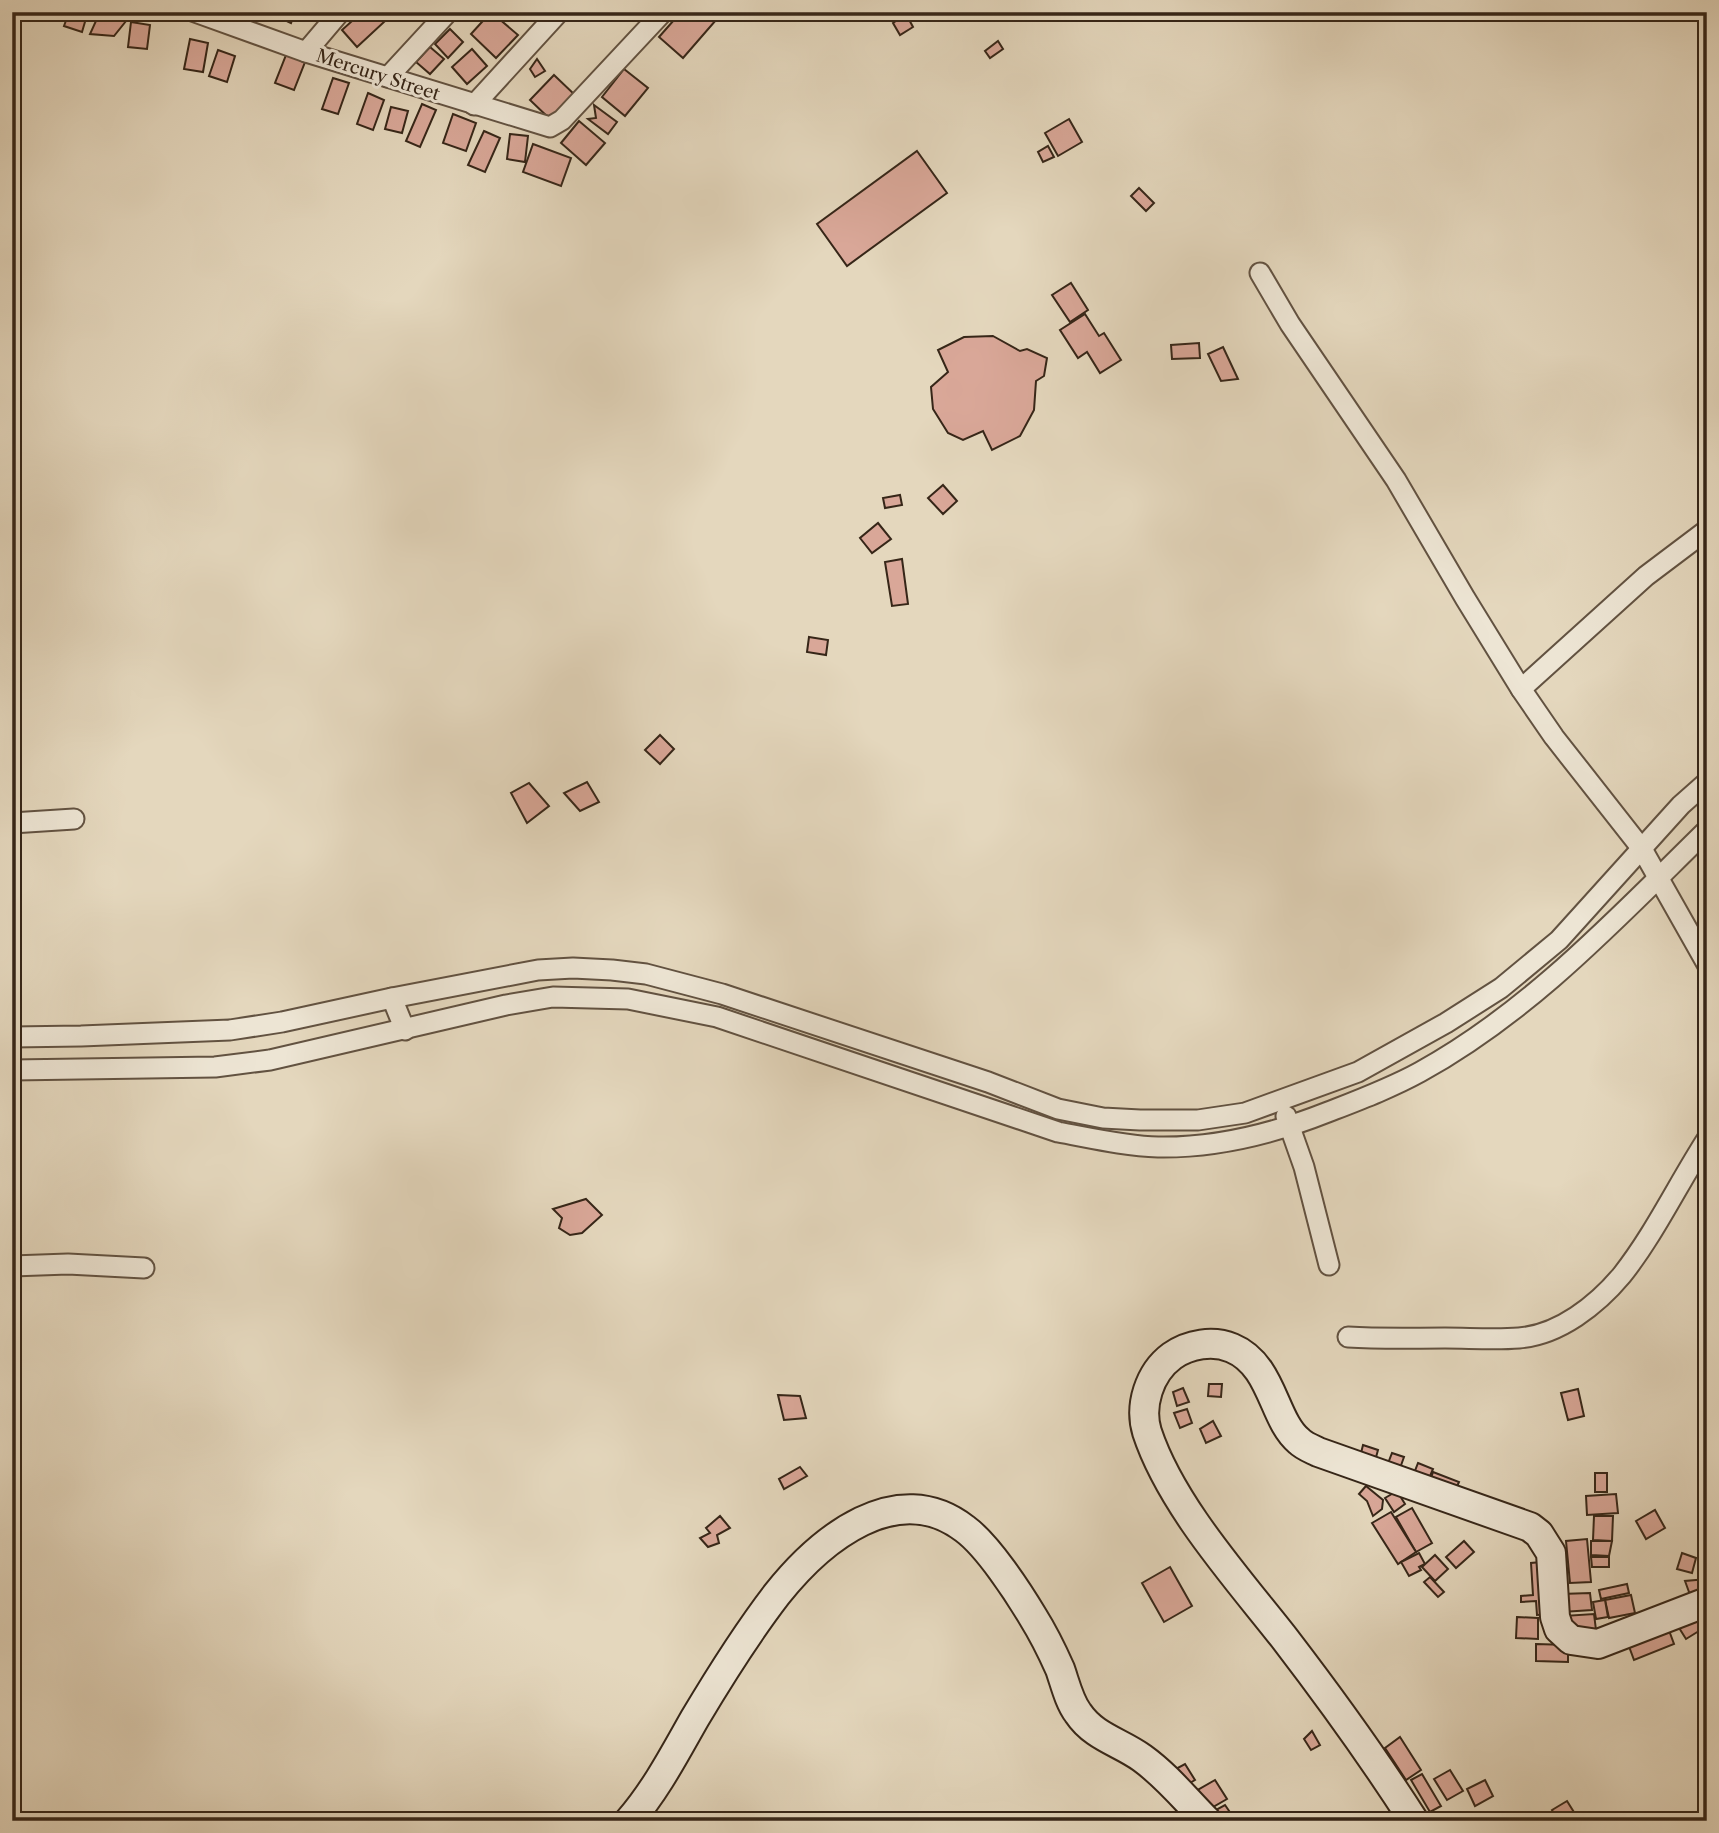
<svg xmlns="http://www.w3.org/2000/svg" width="1719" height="1833" font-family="'Libre Caslon Text',serif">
<rect width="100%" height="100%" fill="#e4d7bd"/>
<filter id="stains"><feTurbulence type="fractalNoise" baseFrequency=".00286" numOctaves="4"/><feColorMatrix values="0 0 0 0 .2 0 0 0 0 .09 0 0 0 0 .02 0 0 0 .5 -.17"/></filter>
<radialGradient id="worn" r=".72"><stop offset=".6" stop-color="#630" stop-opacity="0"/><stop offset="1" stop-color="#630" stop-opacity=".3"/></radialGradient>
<g fill="#d9a798" stroke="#362618" stroke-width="2">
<polygon points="69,12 87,15 82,32 64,26"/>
<polygon points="100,12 123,12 130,16 114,36 90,34"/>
<polygon points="268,12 295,12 291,23"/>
<polygon points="362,12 375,12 384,22 357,47 342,30"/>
<polygon points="491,12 518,35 496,58 471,34"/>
<polygon points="681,12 723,12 683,58 659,37"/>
<polygon points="906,14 913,27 900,35 893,23"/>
<polygon points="131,22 150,25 147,49 128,47"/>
<polygon points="450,29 463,42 448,58 435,44"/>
<polygon points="190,39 208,43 203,72 184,69"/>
<polygon points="998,41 1003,49 990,58 985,51"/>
<polygon points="430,47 444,59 430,74 416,62"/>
<polygon points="472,49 487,66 467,84 452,67"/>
<polygon points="218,50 235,56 227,82 209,76"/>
<polygon points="288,50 307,57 294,90 275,83"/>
<polygon points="537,59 545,71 535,77 530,69"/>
<polygon points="624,69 648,88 625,116 602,97"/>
<polygon points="554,75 576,96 552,121 530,100"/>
<polygon points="333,78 349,83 338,114 322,109"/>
<polygon points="368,93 384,100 373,130 357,124"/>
<polygon points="422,104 436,110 420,147 406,141"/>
<polygon points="594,105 617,122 608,134 588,119 596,118"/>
<polygon points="391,107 408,111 402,133 385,129"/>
<polygon points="453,114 476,123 466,151 443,143"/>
<polygon points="1069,119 1082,142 1058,156 1045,133"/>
<polygon points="579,121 605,143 586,165 561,143"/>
<polygon points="484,131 500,138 485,172 468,165"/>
<polygon points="510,134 528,136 525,162 507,159"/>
<polygon points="533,144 571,158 561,186 523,172"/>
<polygon points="1048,146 1054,157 1043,162 1038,152"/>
<polygon points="917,151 947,193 847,266 817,224"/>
<polygon points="1139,188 1154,203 1146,211 1131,196"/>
<polygon points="1071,283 1088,310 1070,322 1052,295"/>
<polygon points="1085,314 1099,336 1104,333 1121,360 1100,373 1087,352 1078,358 1060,330"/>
<polygon points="993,336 1020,351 1027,349 1047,358 1044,376 1036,381 1034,410 1020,436 992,450 983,431 963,440 948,433 933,409 931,387 948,372 938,350 964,337"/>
<polygon points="1199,343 1200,358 1172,359 1171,345"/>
<polygon points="1223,347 1238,379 1221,381 1208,354"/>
<polygon points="943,485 957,501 943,514 928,498"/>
<polygon points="900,495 902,505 885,508 883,498"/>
<polygon points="878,523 891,539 872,553 860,538"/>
<polygon points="902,559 908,604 892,606 885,562"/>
<polygon points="809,637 828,640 826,655 807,652"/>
<polygon points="660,735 674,749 660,764 645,750"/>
<polygon points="587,782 599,802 580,811 564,793"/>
<polygon points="529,783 549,806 527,823 511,793"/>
<polygon points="586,1199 602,1215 582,1233 570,1235 559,1228 562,1218 553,1209"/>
<polygon points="1209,1384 1222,1384 1221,1397 1208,1396"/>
<polygon points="1183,1388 1189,1402 1177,1406 1173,1392"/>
<polygon points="1578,1389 1584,1416 1568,1420 1561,1393"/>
<polygon points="778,1395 800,1396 806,1418 784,1420"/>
<polygon points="1187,1409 1192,1423 1180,1428 1174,1413"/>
<polygon points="1213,1421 1221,1436 1206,1443 1200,1429"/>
<polygon points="1363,1445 1378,1450 1375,1461 1360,1457"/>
<polygon points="1392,1453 1404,1457 1399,1471 1387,1466"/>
<polygon points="1418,1463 1433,1469 1428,1481 1413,1476"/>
<polygon points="800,1467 807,1476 784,1489 779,1479"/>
<polygon points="1433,1472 1459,1482 1455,1491 1430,1481"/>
<rect x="1595" y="1473" width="12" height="19"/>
<polygon points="1366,1486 1383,1500 1382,1509 1373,1516 1367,1501 1359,1494"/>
<polygon points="1397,1491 1405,1504 1394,1512 1385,1498"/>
<polygon points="1616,1494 1618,1513 1587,1515 1586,1496"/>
<polygon points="1412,1508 1432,1543 1416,1552 1396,1517"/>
<polygon points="1655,1510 1665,1528 1646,1539 1636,1521"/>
<polygon points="1391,1512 1416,1552 1398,1564 1372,1523"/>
<polygon points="720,1516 730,1528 717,1535 719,1543 708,1547 700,1538 710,1533 706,1528"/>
<polygon points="1594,1516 1613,1516 1612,1541 1593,1540"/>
<polygon points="1587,1539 1591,1582 1570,1583 1566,1541"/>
<polygon points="1464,1541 1474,1552 1456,1568 1446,1557"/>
<polygon points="1591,1541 1612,1541 1609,1556 1591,1555"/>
<polygon points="1419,1553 1425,1564 1419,1567 1421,1570 1409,1576 1401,1562"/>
<polygon points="1682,1553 1696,1558 1692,1573 1677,1569"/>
<polygon points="1435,1555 1448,1569 1435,1581 1422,1567"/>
<polygon points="1591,1557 1609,1557 1609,1567 1592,1567"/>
<polygon points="1541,1562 1553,1614 1537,1615 1536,1601 1521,1602 1521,1596 1533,1595 1531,1563"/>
<polygon points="1170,1567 1192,1606 1164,1622 1142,1583"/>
<polygon points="1430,1577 1444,1592 1438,1597 1424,1582"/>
<polygon points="1707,1579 1707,1598 1693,1603 1685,1581"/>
<polygon points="1627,1584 1629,1593 1601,1599 1599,1590"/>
<polygon points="1590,1593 1592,1610 1562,1612 1561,1594"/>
<polygon points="1631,1595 1635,1613 1609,1618 1605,1600"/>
<polygon points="1605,1600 1608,1617 1596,1619 1593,1602"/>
<polygon points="1707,1603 1707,1626 1686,1639 1676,1623"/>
<polygon points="1594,1614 1596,1630 1580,1631 1563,1616"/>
<polygon points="1517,1617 1538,1618 1538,1639 1516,1638"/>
<polygon points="1667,1625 1674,1644 1634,1660 1627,1641"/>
<polygon points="1536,1644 1568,1645 1568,1662 1536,1661"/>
<polygon points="1312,1731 1320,1745 1311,1750 1304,1739"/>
<polygon points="1400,1737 1421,1770 1406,1780 1385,1748"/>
<polygon points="1185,1764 1195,1780 1181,1788 1172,1771"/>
<polygon points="1450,1770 1463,1791 1447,1800 1434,1779"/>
<polygon points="1422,1774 1441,1806 1430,1812 1411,1780"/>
<polygon points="1215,1780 1227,1799 1206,1811 1196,1791"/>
<polygon points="1485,1780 1493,1796 1475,1806 1467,1789"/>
<polygon points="1567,1801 1577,1817 1571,1821 1558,1821 1552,1810"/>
<polygon points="1225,1805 1236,1821 1218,1821 1212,1812"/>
</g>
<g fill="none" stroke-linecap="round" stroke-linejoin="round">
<g stroke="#625241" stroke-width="23">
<g id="minor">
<polyline points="195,12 306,52 550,127 562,120 663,12"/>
<polyline points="306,52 340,12"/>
<polyline points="388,77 448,12"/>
<polyline points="474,105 559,12"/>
<polyline points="1260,273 1290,324 1396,480 1465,598 1521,689 1554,737 1642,849 1707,964"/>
<polyline points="1521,689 1646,576 1707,530"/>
<polyline points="12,823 74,819"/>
<polyline points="392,998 405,1030"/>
<polyline points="12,1037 81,1036 230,1030 282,1022 392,998 538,970 573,968 612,970 646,974 722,994 988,1082 1058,1109 1103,1118 1140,1120 1198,1120 1245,1113 1358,1072 1446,1023 1501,988 1559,940 1681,805 1707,782"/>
<path d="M12,1070l203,-3 55,-7 236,-55 47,-8 75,2 89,18 341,115c33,6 67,14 100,15 58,1 117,-14 170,-35 31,-12 63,-24 92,-40 111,-61 198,-155 287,-242"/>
<polyline points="1286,1116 1304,1167 1329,1265"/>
<polyline points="12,1266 68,1264 144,1268"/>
<path d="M1348,1337c33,2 64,1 97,1 24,0 50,2 74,0 40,-3 78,-33 103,-63 33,-42 56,-91 85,-136"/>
</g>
</g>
<g stroke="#362618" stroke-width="32">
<g id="secondary">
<path d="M629,1821c27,-31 46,-68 66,-103 25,-42 52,-85 82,-124 43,-54 120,-118 188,-65 23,17 53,63 68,88 10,16 19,34 27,52 5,14 9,32 18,44 16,24 42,29 64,45 25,18 43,41 65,63"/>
<path d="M1414,1821c-41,-64 -83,-122 -129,-182 -47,-60 -114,-134 -138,-207 -8,-26 2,-59 25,-76 17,-12 41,-16 60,-8 41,17 41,72 67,93 5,5 13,8 19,11l212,75 9,7 12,19 4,64 4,12 12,11 27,4 109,-42"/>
</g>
</g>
<use href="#minor" stroke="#ede5d4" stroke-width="19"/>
<use href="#secondary" stroke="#ede5d4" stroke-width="28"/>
</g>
<g text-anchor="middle" stroke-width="6" stroke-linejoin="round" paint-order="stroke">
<g font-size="18" fill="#362618" stroke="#ede5d4">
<text transform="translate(378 75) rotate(18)" y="6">Mercury Street</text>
</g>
</g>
<rect width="1719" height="1833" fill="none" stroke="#e4d7bd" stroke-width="42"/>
<rect x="14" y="14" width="1691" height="1805" fill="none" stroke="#362618" stroke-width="3.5"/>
<rect x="21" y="21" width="1677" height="1791" fill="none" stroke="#362618" stroke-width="2"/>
<rect width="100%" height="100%" filter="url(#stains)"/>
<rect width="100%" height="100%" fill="url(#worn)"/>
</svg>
